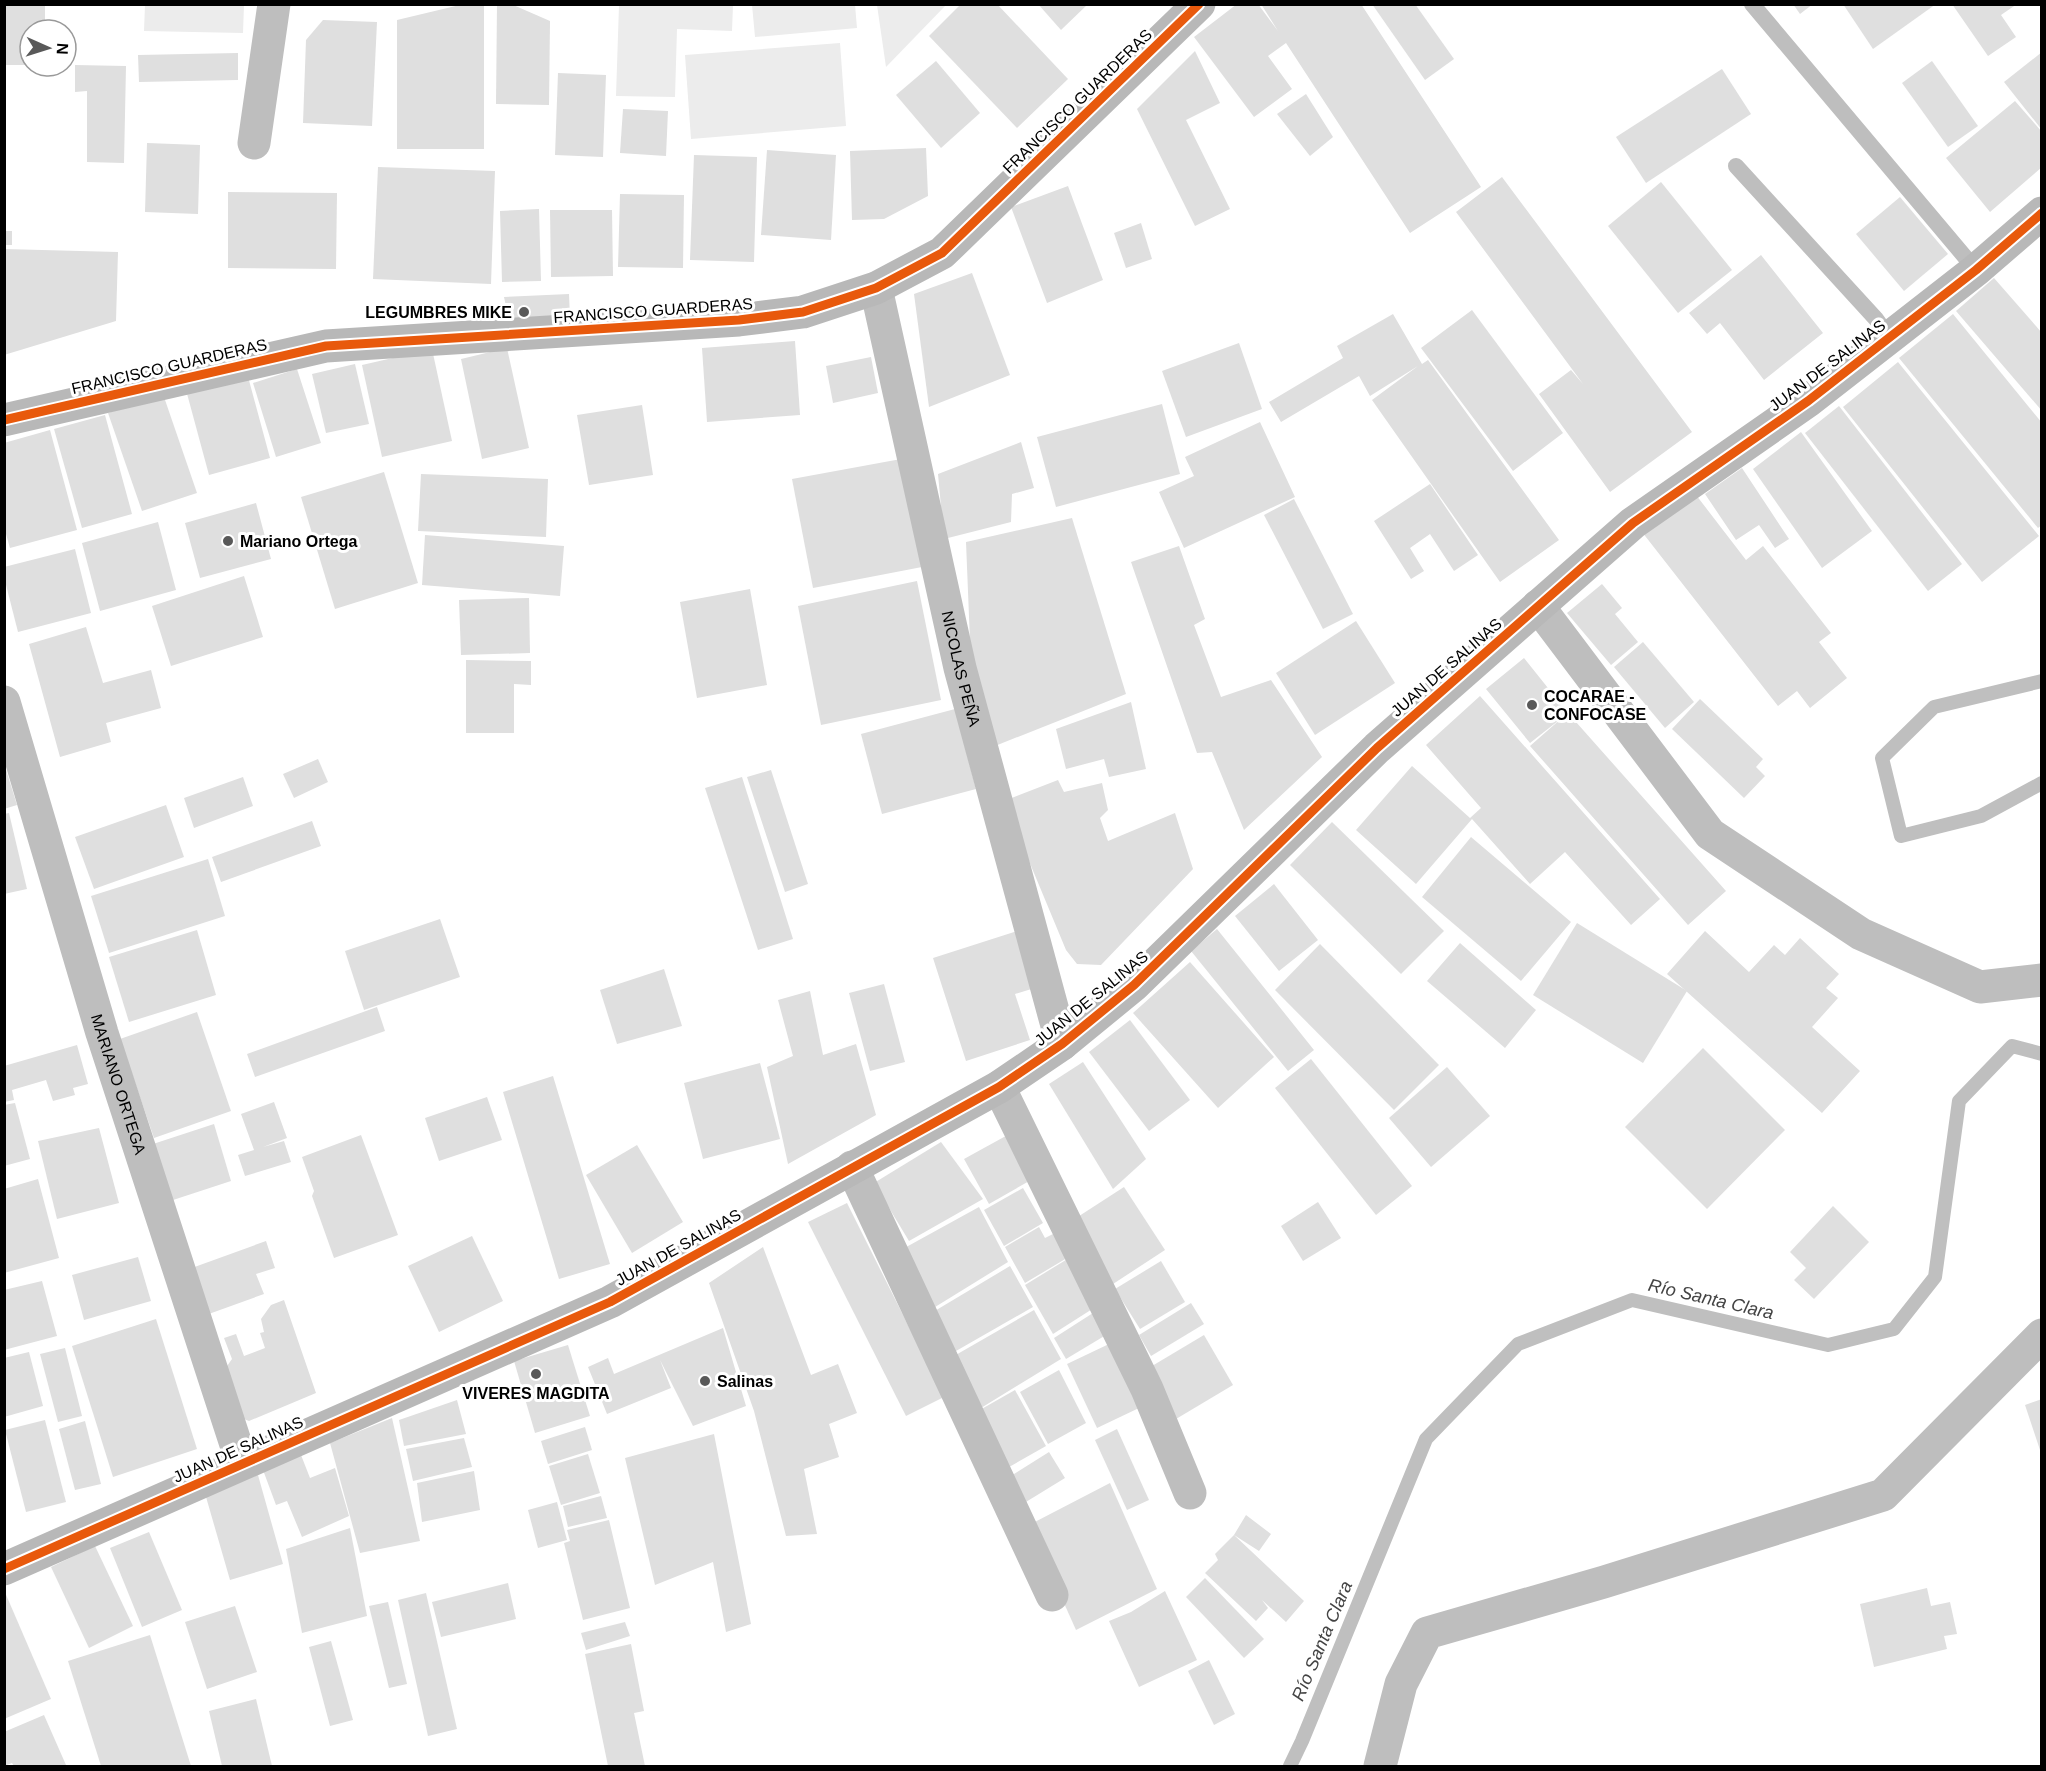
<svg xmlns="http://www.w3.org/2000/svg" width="2046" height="1771" font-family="Helvetica,sans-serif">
<rect width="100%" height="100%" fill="#fff"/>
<g fill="#ececec">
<polygon points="145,5 244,5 243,33 144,31"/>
<polygon points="619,5 733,5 732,31 677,29 675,97 616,96"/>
<polygon points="752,5 855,5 857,28 755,37"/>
<polygon points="877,5 877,4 946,5 886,67"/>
<polygon points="840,43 846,126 691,139 685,55"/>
</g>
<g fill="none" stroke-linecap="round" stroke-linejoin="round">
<g stroke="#bfbfbf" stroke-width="14">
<polyline points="2042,681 1934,707 1882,758 1901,836 1981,816 2042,783"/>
<polyline points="1290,1766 1302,1741 1426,1439 1518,1344 1632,1300 1828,1345 1894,1329 1935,1277 1959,1101 2012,1046 2042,1054"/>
</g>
</g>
<g fill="#dfdfdf">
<polygon points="4,4 45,4 45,30 30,30 30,65 4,65"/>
<polygon points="464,4 484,4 484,149 397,149 397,20"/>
<polygon points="497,4 511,4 550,21 549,105 496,104"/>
<polygon points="961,4 997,4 1068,79 1017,128 929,36"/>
<polygon points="1038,4 1088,4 1061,30"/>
<polygon points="1237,4 1258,4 1278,31 1261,4 1361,4 1481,187 1410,233 1286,43 1268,56 1292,89 1254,117 1194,37"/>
<polygon points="1372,4 1415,4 1454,59 1425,80"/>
<polygon points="1793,4 1813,4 1800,14"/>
<polygon points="1843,4 1936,4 1873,49"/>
<polygon points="1952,4 2017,4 2001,15 2016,37 1988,56"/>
<polygon points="323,20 377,22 372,126 303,123 306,40"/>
<polygon points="1195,51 1220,103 1186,120 1230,209 1195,226 1137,109"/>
<polygon points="2042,52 2042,130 2004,82"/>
<polygon points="238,53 238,80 139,82 138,55"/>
<polygon points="936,61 980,113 941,148 896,95"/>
<polygon points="1932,61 1978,126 1948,147 1902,83"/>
<polygon points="75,65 126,66 124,163 87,162 87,91 75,92"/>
<polygon points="1722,69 1751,114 1646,183 1616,137"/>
<polygon points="558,73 606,75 603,157 555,155"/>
<polygon points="1306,94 1333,137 1310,156 1277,114"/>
<polygon points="2015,101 2042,132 2042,167 1990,212 1946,158"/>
<polygon points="623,109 668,111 666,156 620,153"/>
<polygon points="147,143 200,145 198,214 145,212"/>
<polygon points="926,148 928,196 884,219 852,220 850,151"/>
<polygon points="767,150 836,155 831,240 761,235"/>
<polygon points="694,155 757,157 754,262 690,260"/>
<polygon points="378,167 495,171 491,284 373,279"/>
<polygon points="1502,177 1692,432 1610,492 1539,394 1571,370 1583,384 1456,212"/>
<polygon points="1661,182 1732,270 1678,313 1608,226"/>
<polygon points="1068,186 1103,280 1047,303 1011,207"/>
<polygon points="228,192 337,193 336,269 228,268"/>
<polygon points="620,194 684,195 683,268 618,267"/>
<polygon points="1900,197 1948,254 1904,291 1856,234"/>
<polygon points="539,209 541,281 502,282 500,211"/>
<polygon points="550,210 612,210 613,276 551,277"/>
<polygon points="1141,223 1152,259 1126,268 1114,233"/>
<rect x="4" y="231" width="8" height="14"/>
<polygon points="4,249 118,252 116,321 4,355"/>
<polygon points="1761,255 1823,333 1764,380 1720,323 1707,334 1689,313"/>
<polygon points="972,273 1010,375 929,407 914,294"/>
<polygon points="1994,278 2042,333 2042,411 1956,311"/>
<polygon points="569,294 570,318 511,330 504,297"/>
<polygon points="1472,310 1563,433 1513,471 1421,348"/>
<polygon points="1393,314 1422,364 1428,360 1559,540 1500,582 1372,400 1418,366 1370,396 1359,376 1281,422 1269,402 1343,358 1337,346"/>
<polygon points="1953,314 2042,423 2042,525 2038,528 1899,358"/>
<polygon points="795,341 800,415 707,422 702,348"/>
<polygon points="1239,343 1262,409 1186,437 1162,371"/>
<polygon points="507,348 529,448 482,459 461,359"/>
<polygon points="432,349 452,441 382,457 362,365"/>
<polygon points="871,357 878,393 833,403 826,366"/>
<polygon points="1898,362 2039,536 1982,582 1843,407"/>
<polygon points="355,364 369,424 326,433 312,374"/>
<polygon points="297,369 321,443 276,457 253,383"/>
<polygon points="247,373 270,458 209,475 186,390"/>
<polygon points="163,394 197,493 142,511 108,413"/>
<polygon points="1162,404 1180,474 1056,507 1037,437"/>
<polygon points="642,405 653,475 589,485 577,415"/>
<polygon points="1839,406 1962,564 1928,591 1805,433"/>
<polygon points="105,415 132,514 82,528 54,429"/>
<polygon points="1260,422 1295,497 1184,548 1159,492 1194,476 1185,457"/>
<polygon points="50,430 77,530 10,548 4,527 4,443"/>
<polygon points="1801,432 1872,531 1822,568 1753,469"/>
<polygon points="1021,442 1034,488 1012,494 1011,522 944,539 938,474"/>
<polygon points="901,459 922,567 813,588 792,479"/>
<polygon points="1742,468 1789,539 1775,548 1759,525 1736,540 1705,494"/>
<polygon points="384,472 418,583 335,609 301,497"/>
<polygon points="421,474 548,479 546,537 418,531"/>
<polygon points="1430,484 1478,555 1454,571 1430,534 1410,548 1424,571 1411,579 1374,521"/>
<polygon points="1693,491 1746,560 1763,546 1831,633 1819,642 1847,678 1810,708 1797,691 1778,706 1642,532"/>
<polygon points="1294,499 1353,614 1323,629 1264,515"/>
<polygon points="256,503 271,559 200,578 185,523"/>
<polygon points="1072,518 1126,694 995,746 971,666 966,542"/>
<polygon points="158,522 176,590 100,611 82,543"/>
<polygon points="425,535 564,546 560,596 422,585"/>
<polygon points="1179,546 1205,619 1194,625 1221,697 1271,680 1322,757 1244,830 1212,752 1197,753 1131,562"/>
<polygon points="75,549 91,613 18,632 4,577 4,567"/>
<polygon points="244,576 263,637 171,666 152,606"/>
<polygon points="917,581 941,700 821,725 798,606"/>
<polygon points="1602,584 1622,608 1615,614 1638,642 1611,665 1567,613"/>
<polygon points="750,589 767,685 697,698 680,602"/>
<polygon points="529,598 530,653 461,655 459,600"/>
<polygon points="1356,621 1395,683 1315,735 1276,673"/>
<polygon points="86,627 103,683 151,670 161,708 106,723 111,742 60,757 29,644"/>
<polygon points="1643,642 1694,702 1665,728 1614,667"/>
<polygon points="1524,658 1568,713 1726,891 1688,925 1530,746 1563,717 1530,743 1486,689"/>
<polygon points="466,660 531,661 531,685 514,684 514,733 466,733"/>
<polygon points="1480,696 1660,899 1631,925 1565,852 1530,884 1472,819 1416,884 1356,830 1412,766 1470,818 1481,808 1426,745"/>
<polygon points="1700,699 1763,759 1756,767 1765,776 1744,798 1672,729"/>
<polygon points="1131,702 1146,769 1109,777 1104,759 1066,769 1056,729"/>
<polygon points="955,709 976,789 882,814 861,734"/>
<polygon points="318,759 328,782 294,798 283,774"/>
<polygon points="4,763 17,805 4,809"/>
<polygon points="771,770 808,884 785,892 747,777"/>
<polygon points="243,777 253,806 194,828 184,798"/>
<polygon points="742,777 793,939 758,950 705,788"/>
<polygon points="1058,780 1064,792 1102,783 1108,810 1100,818 1108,841 1175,813 1193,869 1101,965 1077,964 1066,950 1004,801"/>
<polygon points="166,805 184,857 94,889 75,837"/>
<polygon points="9,813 27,889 4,894 4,814"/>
<polygon points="312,821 321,846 221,882 212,857"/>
<polygon points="1332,822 1444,931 1401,974 1290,865"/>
<polygon points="1471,837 1571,922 1521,981 1422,897"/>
<polygon points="208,859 225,916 109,953 91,896"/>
<polygon points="1274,884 1318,940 1279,971 1235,916"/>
<polygon points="440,919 460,977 364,1010 345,951"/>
<polygon points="1577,923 1687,991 1643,1063 1533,995"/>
<polygon points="1217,929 1314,1050 1288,1071 1191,951"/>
<polygon points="197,930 216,995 129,1022 109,957"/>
<polygon points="1020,930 1038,987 1015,994 1030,1040 966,1061 933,958"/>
<polygon points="1705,931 1749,972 1774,945 1785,955 1800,938 1839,974 1826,988 1838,998 1812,1027 1860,1071 1822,1113 1667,974"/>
<polygon points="1460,943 1536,1010 1505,1048 1427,981"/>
<polygon points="1320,944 1439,1065 1394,1110 1275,990"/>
<polygon points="1190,962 1274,1057 1218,1108 1133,1013"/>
<polygon points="664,969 682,1026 617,1044 600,990"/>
<polygon points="884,984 905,1062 870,1071 849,993"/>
<polygon points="810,991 823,1055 856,1044 876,1115 788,1164 767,1067 793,1056 778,1000"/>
<polygon points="377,1007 385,1031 255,1077 247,1054"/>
<polygon points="197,1012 231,1111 154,1138 120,1039"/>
<polygon points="1130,1020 1190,1100 1149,1131 1089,1052"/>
<polygon points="77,1045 88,1084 73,1088 75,1095 53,1101 46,1080 12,1090 14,1100 4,1102 4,1066"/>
<polygon points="1703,1048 1785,1130 1707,1209 1625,1127"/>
<polygon points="1311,1059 1412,1186 1376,1215 1275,1088"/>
<polygon points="1083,1062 1146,1159 1113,1189 1049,1084"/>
<polygon points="760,1063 780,1139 703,1159 684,1083"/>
<polygon points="1447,1067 1490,1116 1431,1167 1389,1118"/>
<polygon points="553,1076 610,1264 559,1279 503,1092"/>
<polygon points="487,1097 502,1140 439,1161 425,1118"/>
<polygon points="274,1102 287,1138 263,1147 284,1141 291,1162 245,1176 238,1155 254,1150 241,1114"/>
<polygon points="15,1103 30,1159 4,1166 4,1105"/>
<polygon points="214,1124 231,1181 170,1201 153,1144"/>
<polygon points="99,1128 119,1203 57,1219 38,1141"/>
<polygon points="1013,1132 1038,1176 989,1204 964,1159"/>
<polygon points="361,1135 398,1235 334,1258 312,1196 314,1191 302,1157"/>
<polygon points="941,1142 983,1199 909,1241 874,1183"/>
<polygon points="637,1145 683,1222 632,1253 586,1175"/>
<polygon points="38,1179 59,1258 4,1273 4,1189"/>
<polygon points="1124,1187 1165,1250 1113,1284 1073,1220"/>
<polygon points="1023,1188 1043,1223 1004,1246 984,1210"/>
<polygon points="1318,1202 1341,1238 1303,1261 1281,1226"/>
<polygon points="847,1203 944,1397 906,1416 808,1222"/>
<polygon points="1833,1206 1869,1242 1814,1299 1794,1280 1806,1268 1790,1252"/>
<polygon points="979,1207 1008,1262 927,1312 899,1251"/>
<polygon points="1039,1227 1045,1238 1053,1234 1067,1258 1025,1283 1005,1247"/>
<polygon points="472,1236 503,1301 439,1332 408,1266"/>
<polygon points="266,1241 275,1268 256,1274 264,1294 206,1315 189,1269"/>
<polygon points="763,1247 811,1375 838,1364 857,1413 829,1424 839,1457 804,1469 817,1534 786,1536 754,1411 709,1283"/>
<polygon points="138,1257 151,1301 84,1320 72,1275"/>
<polygon points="1069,1258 1097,1306 1053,1334 1025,1285"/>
<polygon points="1161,1261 1185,1302 1140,1329 1115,1289"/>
<polygon points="1010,1266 1033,1307 949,1355 928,1315"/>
<polygon points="42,1281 57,1336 4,1350 4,1290"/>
<polygon points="284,1300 316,1393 249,1421 234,1415 220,1376 232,1359 224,1338 236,1334 244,1356 265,1348 260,1333 264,1332 261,1319 271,1305"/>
<polygon points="1191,1303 1204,1324 1151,1356 1139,1335"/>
<polygon points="1034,1310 1061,1359 981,1408 954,1356"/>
<polygon points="1093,1313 1106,1335 1066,1359 1054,1338"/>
<polygon points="156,1319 197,1449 113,1477 72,1346"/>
<polygon points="723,1328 746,1406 693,1426 660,1360 671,1388 607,1414 588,1367 608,1358 614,1374"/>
<polygon points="1204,1335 1233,1385 1176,1419 1147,1369"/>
<polygon points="1109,1344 1139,1408 1097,1428 1067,1364"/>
<polygon points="568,1345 590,1416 535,1433 514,1361"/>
<polygon points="65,1348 82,1416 58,1422 40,1354"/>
<polygon points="29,1352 43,1406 4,1417 4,1358"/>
<polygon points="1059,1370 1086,1423 1048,1444 1020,1392"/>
<polygon points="1015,1390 1046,1446 1002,1471 971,1415"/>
<polygon points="2042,1399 2042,1453 2041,1453 2025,1405"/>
<polygon points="457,1400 466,1434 404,1446 399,1420"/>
<polygon points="392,1418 420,1541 360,1553 330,1443"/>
<polygon points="45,1420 66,1502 26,1512 5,1430"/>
<polygon points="85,1421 101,1484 75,1490 59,1429"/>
<polygon points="585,1427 592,1450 548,1464 541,1441"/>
<polygon points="1117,1429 1149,1500 1127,1510 1095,1440"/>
<polygon points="714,1434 751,1624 726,1632 713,1562 655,1585 625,1458"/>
<polygon points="464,1438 472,1467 413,1481 406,1449"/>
<polygon points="1049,1452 1065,1478 1021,1505 1006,1479"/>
<polygon points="588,1454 600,1493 561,1505 549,1466"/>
<polygon points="301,1455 310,1478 335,1468 349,1516 302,1537 287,1501 276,1505 263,1470"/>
<polygon points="474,1471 480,1510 422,1522 417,1483"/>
<polygon points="258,1475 283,1564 230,1580 204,1490"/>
<polygon points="1110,1483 1157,1589 1076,1630 1029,1525"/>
<polygon points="601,1496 607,1518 568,1527 563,1506"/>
<polygon points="557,1502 567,1540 538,1548 528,1510"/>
<polygon points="1246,1515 1271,1534 1259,1551 1234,1535 1304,1601 1286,1622 1262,1600 1268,1608 1256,1621 1205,1573 1218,1560 1215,1554 1234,1535"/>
<polygon points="609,1520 630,1608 583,1620 564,1543 570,1541 567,1530"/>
<polygon points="350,1528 367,1616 302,1633 286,1549"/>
<polygon points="149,1532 182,1610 142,1627 110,1548"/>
<polygon points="95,1546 133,1626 89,1648 51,1567"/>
<polygon points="1205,1578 1264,1639 1244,1658 1186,1597"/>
<polygon points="508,1583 516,1619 441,1637 432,1602"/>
<polygon points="1927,1588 1931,1606 1950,1602 1957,1634 1944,1636 1947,1649 1874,1667 1860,1604"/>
<polygon points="4,1590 51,1699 4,1719"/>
<polygon points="1165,1591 1197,1660 1139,1687 1109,1621 1131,1612"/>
<polygon points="426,1593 457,1729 428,1736 398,1600"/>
<polygon points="388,1602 407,1684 389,1688 369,1606"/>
<polygon points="235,1606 257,1672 207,1689 185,1622"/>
<polygon points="625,1622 630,1636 586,1650 581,1633"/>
<polygon points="150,1635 191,1766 101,1766 68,1661"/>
<polygon points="331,1641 353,1720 330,1726 309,1647"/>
<polygon points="631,1644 644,1711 634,1713 645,1766 608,1766 585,1654"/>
<polygon points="1209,1660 1235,1714 1214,1725 1188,1671"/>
<polygon points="256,1699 272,1766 222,1766 209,1711"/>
<polygon points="44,1715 66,1765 62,1766 14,1766 12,1763 4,1766 4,1732"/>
</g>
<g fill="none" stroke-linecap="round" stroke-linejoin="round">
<g stroke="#bebebe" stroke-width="16">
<polyline points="1752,4 1976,270"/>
<polyline points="1736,166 1876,319 1889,337"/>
</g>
<g stroke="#bebebe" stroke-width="33">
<polyline points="254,143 274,4"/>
<path id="s1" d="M876,288l84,380 102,376"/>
<polyline points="1538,606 1710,834 1861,934 1980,987 2042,980"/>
<path id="s2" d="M4,702l98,331 140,430"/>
<polyline points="999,1087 1147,1389 1190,1493"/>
<polyline points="852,1167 1052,1595"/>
<polyline points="1380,1766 1401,1684 1427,1633 1604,1582 1883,1495 2042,1335"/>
</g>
<g stroke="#b8b8b8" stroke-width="33">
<polyline points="4,420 326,346 739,320 803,312 876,288 942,253 1199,4"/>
<polyline points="4,1569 610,1302 999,1087 1062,1044 1134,985 1377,748 1633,523 1808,401 1976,270 2042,213"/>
</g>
<g stroke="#fff" stroke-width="13">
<g id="cycleway">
<polyline points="4,420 326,346 739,320 803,312 876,288 942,253 1199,4"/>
<polyline points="4,1569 610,1302 999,1087 1062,1044 1134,985 1377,748 1633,523 1808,401 1976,270 2042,213"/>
</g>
</g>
<use href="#cycleway" stroke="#e8590c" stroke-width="9"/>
</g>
<g fill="#595959" stroke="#fff" stroke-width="2">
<circle cx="524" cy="312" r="6"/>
<circle cx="228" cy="541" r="6"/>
<circle cx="1532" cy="705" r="6"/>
<circle cx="536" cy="1374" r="6"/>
<circle cx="705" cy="1381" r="6"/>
</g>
<g text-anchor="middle" stroke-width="6" stroke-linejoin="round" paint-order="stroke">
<g font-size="16" fill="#000" stroke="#fff">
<text transform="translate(1077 101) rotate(-44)" y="6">FRANCISCO GUARDERAS</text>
<text transform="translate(653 310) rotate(-4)" y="6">FRANCISCO GUARDERAS</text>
<text transform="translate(1827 365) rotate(-37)" y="6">JUAN DE SALINAS</text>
<text transform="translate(169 366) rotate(-13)" y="6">FRANCISCO GUARDERAS</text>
<text transform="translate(1446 667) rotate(-41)" y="6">JUAN DE SALINAS</text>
<text dy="6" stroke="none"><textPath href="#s1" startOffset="390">NICOLAS PEÑA</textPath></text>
<text transform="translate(1091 998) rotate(-39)" y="6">JUAN DE SALINAS</text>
<text dy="6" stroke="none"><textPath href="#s2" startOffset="399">MARIANO ORTEGA</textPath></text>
<text transform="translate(678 1247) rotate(-29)" y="6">JUAN DE SALINAS</text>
<text transform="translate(238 1449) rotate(-24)" y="6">JUAN DE SALINAS</text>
</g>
<g font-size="16" font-weight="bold" fill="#000" stroke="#fff" text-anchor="start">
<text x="512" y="318" text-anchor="end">LEGUMBRES MIKE</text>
<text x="240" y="547">Mariano Ortega</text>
<text x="1544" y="702">COCARAE -<tspan x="1544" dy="18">CONFOCASE</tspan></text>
<text x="717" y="1387">Salinas</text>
<text x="536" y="1399" text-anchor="middle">VIVERES MAGDITA</text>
</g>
<g font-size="18" font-style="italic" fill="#444" stroke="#fff">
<text transform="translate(1711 1299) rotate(13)" y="6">Río Santa Clara</text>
<text transform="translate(1322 1641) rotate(-67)" y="6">Río Santa Clara</text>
</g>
</g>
<rect width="2046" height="1771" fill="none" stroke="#000000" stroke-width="12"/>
<g transform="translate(48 48) rotate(93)"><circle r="28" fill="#ffffff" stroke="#999999" stroke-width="1.5"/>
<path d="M0-4.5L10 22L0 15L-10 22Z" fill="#595959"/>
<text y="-9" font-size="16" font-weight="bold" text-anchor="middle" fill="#000000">N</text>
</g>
</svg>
